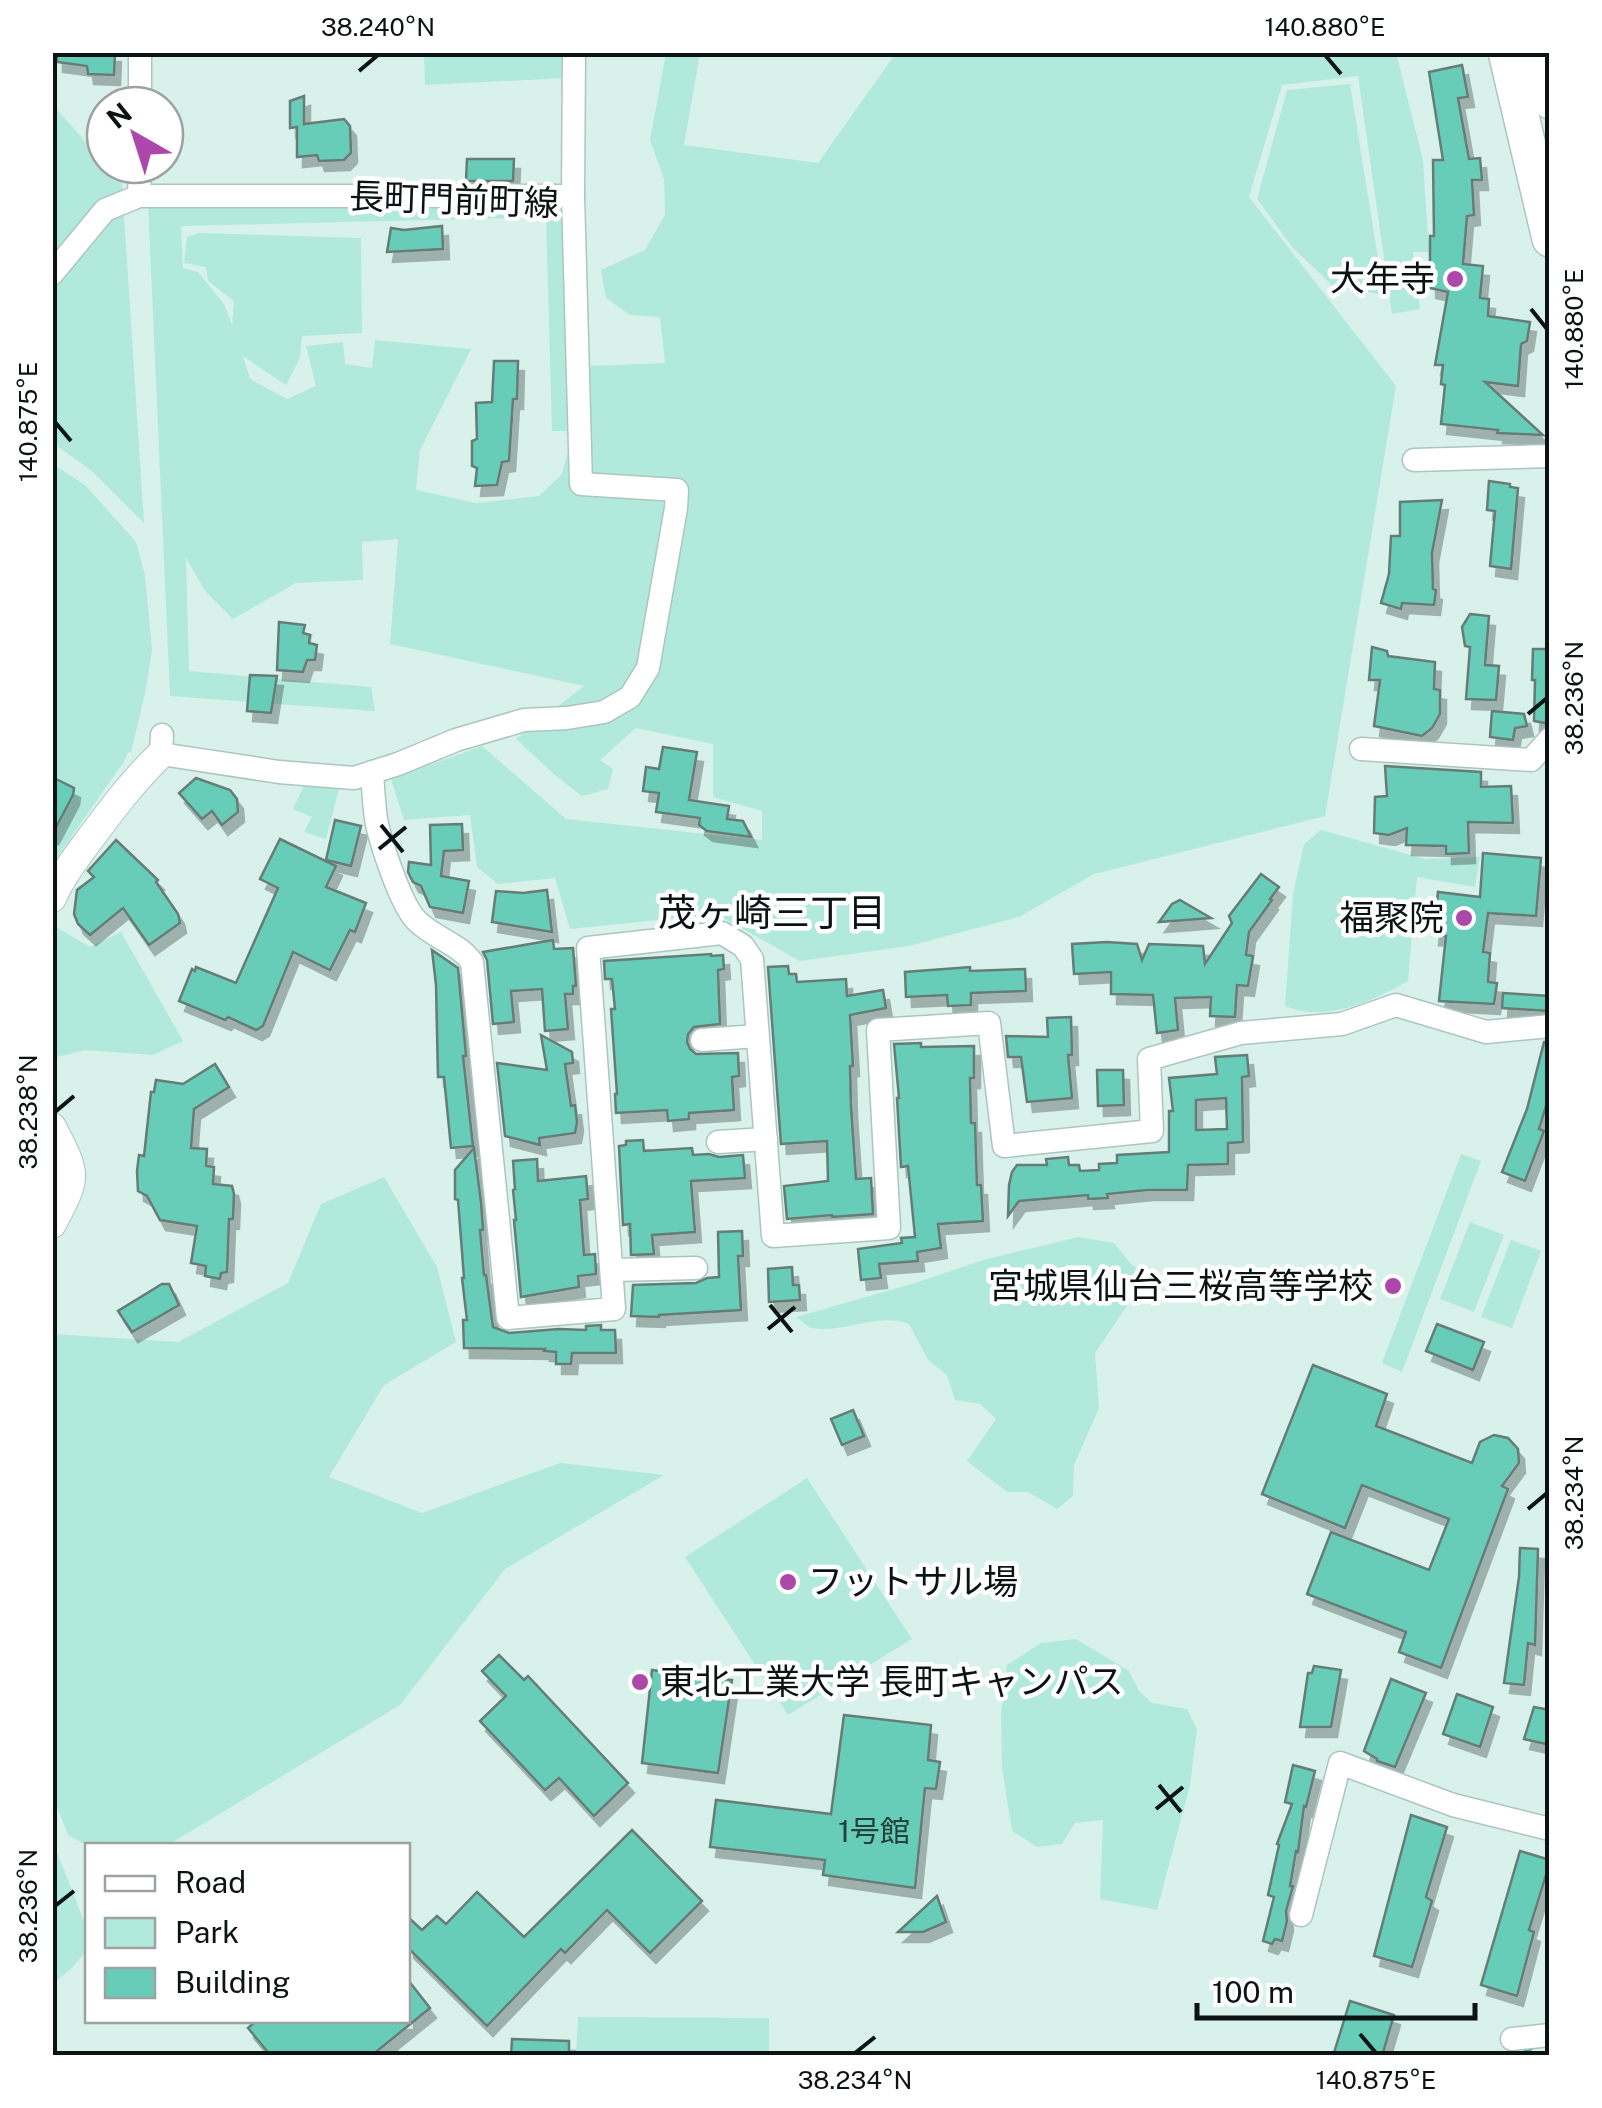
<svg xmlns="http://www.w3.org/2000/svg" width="1602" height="2108" font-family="'Public Sans','Noto Sans JP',sans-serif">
<defs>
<filter id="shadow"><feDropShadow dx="6" dy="10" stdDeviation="0" flood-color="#0004"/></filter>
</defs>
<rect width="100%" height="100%" fill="#d9f1eb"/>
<g fill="#b1eadc">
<polygon points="424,53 566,53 567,78 425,85"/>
<polygon points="666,53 700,53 684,145 818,163 896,53 1396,53 1423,160 1429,252 1413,252 1420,309 1392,314 1358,76 1282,85 1249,197 1396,386 1325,816 1094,874 1019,917 909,946 800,961 716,914 570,929 555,878 498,884 477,867 470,815 404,820 391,779 482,746 566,819 762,840 762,811 713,797 713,744 636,728 600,760 613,769 608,789 582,796 555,775 516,739 584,686 390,644 398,539 362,542 363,580 296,583 233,619 205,591 186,558 189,671 371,687 375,711 170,696 148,203 566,205 572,431 552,431 546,217 181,226 183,268 198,272 224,304 232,325 234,301 208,281 206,267 184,263 187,237 199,233 361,238 362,333 302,336 300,358 286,385 243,356 250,379 287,399 316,386 306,346 343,342 345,364 372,368 375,340 471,349 420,450 416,490 476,503 539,496 562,474 591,366 665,363 660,317 630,315 606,298 601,270 645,250 665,215 664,179 650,140"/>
<polygon points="1350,84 1384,295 1333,286 1293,248 1257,199 1287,90"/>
<polygon points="52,104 122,183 144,523 93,472 53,443"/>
<polygon points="53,464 86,486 136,542 145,575 152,649 146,689 131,752 128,752 125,760 53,863"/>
<polygon points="307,779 339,789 326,839 304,832 312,817 293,809"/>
<path d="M1321,830l104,29 55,-2 -5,30 -58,-10 -9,104c-35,20 -83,42 -123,25l8,-112 11,-50z"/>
<polygon points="53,925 90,947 121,932 183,1041 153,1055 85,1050 53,1058"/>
<polygon points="1461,1154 1481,1161 1402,1372 1382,1363"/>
<polygon points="384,1177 437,1267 456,1342 384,1385 329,1477 422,1513 560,1463 664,1475 505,1569 400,1705 168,1845 88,1846 68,1835 53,1796 53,1334 178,1342 288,1283 321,1204"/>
<polygon points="1470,1222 1504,1235 1474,1312 1440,1299"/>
<path d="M1079,1237l35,6 17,21 17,11 -53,78 4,55 -25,57 -1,31 -16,13 -29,-17h-21l-40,-31 29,-42 -16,-15 -25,-4 -8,-25 -19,-15 -19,-36c-31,-13 -72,12 -100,3 -1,-1 -12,-9 -13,-10l119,-34 68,-23z"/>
<polygon points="1511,1240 1541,1251 1512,1328 1481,1317"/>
<polygon points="807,1478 912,1639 788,1715 685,1557"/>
<polygon points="1076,1639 1129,1671 1139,1691 1152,1703 1187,1709 1197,1729 1190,1785 1157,1910 1100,1899 1103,1820 1075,1823 1062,1844 1037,1847 1012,1831 1002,1768 1001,1713 1007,1665 1041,1643"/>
<polygon points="52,1839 87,1929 87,1950 72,1968 53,1984"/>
<polygon points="578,2017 769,2018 769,2055 576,2055"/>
</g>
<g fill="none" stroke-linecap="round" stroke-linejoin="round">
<polyline stroke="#45ac98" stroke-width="5" points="1521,2056 1534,2045"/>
</g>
<g fill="#68cdb8" stroke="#667d77" stroke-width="2.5" fill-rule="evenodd" filter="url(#shadow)">
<polygon points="57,52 115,52 114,75 88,74 87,66 57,62"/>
<polygon points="1462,65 1468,97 1458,98 1469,159 1480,158 1482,180 1472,180 1474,215 1467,216 1463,264 1483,266 1480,298 1489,299 1488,316 1530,322 1527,341 1521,344 1518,386 1485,382 1543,435 1497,433 1498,430 1441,424 1445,385 1441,384 1443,365 1435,365 1448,292 1430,288 1430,236 1434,236 1433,160 1443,160 1429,72"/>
<polygon points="304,96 304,124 344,119 350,126 351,153 344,160 319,161 317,155 297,157 297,127 290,128 290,101"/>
<polygon points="467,159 514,159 513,181 466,181"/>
<polygon points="442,226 443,249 387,252 391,228 404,230"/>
<polygon points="494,361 518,361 517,399 513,399 509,461 502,462 497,485 475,486 477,468 472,466 472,441 477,439 476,403 492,402"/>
<polygon points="1489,481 1510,484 1510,487 1518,488 1511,569 1490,566 1495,511 1487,510"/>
<polygon points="1442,500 1432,553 1433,589 1436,590 1434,605 1402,603 1401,609 1381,603 1389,574 1391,536 1400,536 1400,502"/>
<polygon points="1470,614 1489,616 1485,665 1499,666 1496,700 1466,699 1470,647 1465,646 1462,627"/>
<polygon points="279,622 305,625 303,633 310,635 309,643 317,645 315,660 307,660 303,672 277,670"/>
<polygon points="1372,647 1387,651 1388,656 1435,662 1434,689 1440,690 1440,714 1432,728 1422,736 1374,726 1380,680 1369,680"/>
<polygon points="1533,649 1550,649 1550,724 1534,721 1535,680 1532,680"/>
<polygon points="250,675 277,676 271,713 247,711"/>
<polygon points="1492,711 1524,714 1527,726 1515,728 1513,740 1490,737"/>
<polygon points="663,747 697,752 689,800 729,806 727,819 743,821 751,837 707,831 699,825 700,818 656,812 659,793 643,791 646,767 659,769"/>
<polygon points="1385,766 1481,772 1481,787 1511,786 1513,823 1468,822 1469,853 1446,854 1446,846 1406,845 1407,828 1389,835 1374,833 1375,797 1387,796"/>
<polygon points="52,777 74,788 73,795 52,835"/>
<polygon points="196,778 230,790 237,799 238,812 222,825 212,811 202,819 179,793"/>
<polygon points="335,820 361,826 351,866 326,860"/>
<polygon points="462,824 463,850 444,851 441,876 469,881 463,913 430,907 421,886 413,882 408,872 409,862 431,865 430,825"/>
<polygon points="280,839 336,866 326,887 366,903 355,932 350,930 330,970 293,952 263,1026 256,1030 228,1017 225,1020 179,1001 192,969 195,971 196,967 236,983 278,888 260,879"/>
<polygon points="116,840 158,880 156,882 178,914 180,923 149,945 123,908 90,935 78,924 74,914 77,890 94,877 88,871"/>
<polygon points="1483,853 1541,858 1536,916 1488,913 1483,952 1490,953 1488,982 1497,983 1494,1004 1439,1001 1446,936 1433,935 1438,892 1480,897"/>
<polygon points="1261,874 1279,887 1270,899 1272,900 1249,932 1246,955 1253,956 1248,986 1237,985 1235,1017 1210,1016 1211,997 1175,998 1178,1030 1157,1033 1153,995 1111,994 1111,972 1074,974 1072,944 1107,942 1137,944 1142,960 1149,944 1203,946 1205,964 1232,923 1229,916"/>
<polygon points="547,890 552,932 492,922 496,891 523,893"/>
<polygon points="1180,900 1211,918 1159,922 1172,904"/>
<polygon points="553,940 554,949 573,948 576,986 573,986 573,994 565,994 568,1029 545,1031 542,989 511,991 514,1022 493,1024 487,960 483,952"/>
<polygon points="432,950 458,968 466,1056 463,1056 473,1146 451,1148 444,1077 438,1077 436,985"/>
<polygon points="711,954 711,956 723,955 724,969 718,970 720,1024 694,1027 688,1034 687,1042 690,1049 696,1054 738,1053 739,1076 732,1077 734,1110 689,1113 689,1119 668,1121 667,1110 616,1113 615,1094 617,1094 611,1009 615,1009 612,979 605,979 604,961"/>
<polygon points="788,966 789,974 796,974 797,982 846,979 847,996 883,990 886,1008 850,1015 853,1066 850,1066 851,1106 856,1179 871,1178 873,1214 832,1217 832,1215 787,1219 784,1186 828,1181 827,1141 781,1144 768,967"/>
<polygon points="970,967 970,971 1025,969 1026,991 971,993 971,1005 948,1006 947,995 906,997 905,972"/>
<polygon points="1503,993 1550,996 1550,1011 1502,1008"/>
<polygon points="1071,1017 1072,1055 1068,1055 1072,1098 1027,1102 1021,1057 1008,1057 1006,1036 1048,1037 1047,1018"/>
<polygon points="541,1035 572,1052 573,1063 565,1064 571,1106 575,1105 577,1122 575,1133 539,1138 540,1145 505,1136 497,1063 547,1070"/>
<polygon points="1550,1041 1550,1093 1539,1129 1544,1131 1525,1181 1502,1172 1527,1109 1544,1042"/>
<polygon points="921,1043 921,1047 974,1046 974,1078 970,1078 971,1123 975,1123 977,1185 981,1185 983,1221 938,1224 941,1248 917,1252 918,1261 879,1264 881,1278 861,1280 858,1249 902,1243 901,1238 915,1237 908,1166 901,1167 897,1098 899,1098 894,1044"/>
<path d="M1247,1055l2,21 -7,1 1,65 -15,1v21l-40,1 -1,25h-40l-40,4 1,4 -20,1v-4l-69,6 -11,15 1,-31 3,-13 5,-7h30l-1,-6 22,-2 1,8h10l1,6 19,-1v-6l18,-1v-8l52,-3v-41h4l-4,-33 48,-4 -2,-17zM1226,1098l1,31 -31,1v-30z"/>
<polygon points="215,1064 229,1087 194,1109 191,1148 207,1149 206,1166 214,1167 213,1184 232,1186 234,1194 233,1219 229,1219 227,1272 221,1273 220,1279 205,1276 206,1266 191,1263 197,1226 160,1220 147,1196 138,1191 137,1171 139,1155 144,1156 151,1092 154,1092 156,1080 183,1084"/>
<polygon points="1097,1070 1123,1070 1124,1105 1098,1106"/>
<polygon points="643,1140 644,1151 692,1148 693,1155 709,1154 719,1157 743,1155 745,1178 691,1181 695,1232 652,1235 654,1254 631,1255 630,1224 623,1225 619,1146 626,1145 626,1141"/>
<polygon points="474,1148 481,1202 483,1230 480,1230 484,1275 486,1275 493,1327 509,1333 559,1329 586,1330 586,1326 601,1325 601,1330 615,1330 616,1353 572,1353 571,1364 556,1364 556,1352 544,1351 545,1349 464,1348 463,1320 467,1320 462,1278 464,1278 458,1200 455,1199 455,1170"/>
<polygon points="537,1159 538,1181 586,1176 588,1199 580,1200 584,1255 595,1254 596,1274 578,1276 579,1287 521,1297 514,1220 516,1220 513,1190 515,1189 513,1161"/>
<polygon points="742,1231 743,1256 738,1256 741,1310 659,1315 659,1317 631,1316 633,1285 696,1283 707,1278 719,1277 718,1232"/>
<polygon points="792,1267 793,1285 799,1285 800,1300 769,1302 768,1269"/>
<polygon points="162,1284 169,1284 179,1305 132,1332 118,1311"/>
<polygon points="1437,1324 1484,1342 1473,1370 1426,1351"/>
<polygon points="1313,1365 1387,1394 1376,1426 1472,1463 1480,1442 1494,1435 1508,1438 1518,1449 1519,1463 1502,1486 1508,1489 1441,1668 1399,1652 1406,1632 1307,1594 1331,1532 1429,1570 1449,1519 1362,1485 1345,1528 1262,1494"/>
<polygon points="853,1410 864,1436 842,1445 831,1419"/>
<polygon points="1520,1548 1538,1549 1535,1645 1528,1643 1524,1685 1504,1683 1519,1577"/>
<polygon points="499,1655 524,1680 528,1676 628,1783 594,1816 559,1778 545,1790 480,1721 506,1696 482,1671"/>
<polygon points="1314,1666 1341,1670 1331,1727 1300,1727 1308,1673 1312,1673"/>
<polygon points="652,1670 732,1680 718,1773 642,1763"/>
<polygon points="1391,1679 1426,1693 1395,1767 1377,1761 1377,1759 1364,1751"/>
<polygon points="1457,1694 1493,1707 1480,1747 1443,1734"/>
<polygon points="1534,1707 1550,1710 1550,1745 1524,1739"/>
<polygon points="844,1715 931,1725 928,1760 940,1762 936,1789 925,1788 915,1888 823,1875 825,1860 710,1847 716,1800 831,1814"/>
<polygon points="1293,1765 1315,1771 1306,1807 1304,1806 1298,1852 1296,1851 1290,1886 1293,1886 1286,1911 1287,1921 1282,1941 1275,1939 1272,1944 1263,1941 1274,1897 1268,1895 1279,1845 1277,1844 1292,1804 1285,1802"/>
<polygon points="1411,1815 1447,1827 1426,1897 1432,1901 1412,1967 1374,1956"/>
<polygon points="632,1830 702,1901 650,1953 607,1910 565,1953 561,1949 487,2026 408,1948 408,1917 422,1930 437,1916 446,1924 477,1892 524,1937"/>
<polygon points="1520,1851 1550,1860 1550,1862 1529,1930 1534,1932 1517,1996 1481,1985"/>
<polygon points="937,1896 946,1922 923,1932 898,1932"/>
<polygon points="408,1980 430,2008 371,2056 271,2056 248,2028 257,2020 408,2020"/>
<polygon points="1350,2001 1394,2015 1382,2056 1333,2056"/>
<polygon points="512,2039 569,2041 569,2056 511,2056"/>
</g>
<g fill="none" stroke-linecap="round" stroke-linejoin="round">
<g stroke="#adc5bf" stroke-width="25">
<g id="minor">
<polyline points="140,105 140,52"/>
<polyline points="139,196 140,165"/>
<polyline points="573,196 574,52"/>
<polyline points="52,274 105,210 139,196 573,196 581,484 677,490 676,508 648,668 630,697 604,712 567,718 524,720 456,740 398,764 354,778 279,772 161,754 162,735"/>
<polyline points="1414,460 1550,456"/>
<polyline points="1361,749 1531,760 1550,739"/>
<path d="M372,772c1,16 2,32 4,47 4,22 25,87 41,102 17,17 41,22 55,41l36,356 106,-9 -26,-361 134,-15 21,13 9,13 21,277 116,-8 -11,-198 111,-7 15,123 148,-15 -3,-72 92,-26 101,-9 54,-19 90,27 64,-6"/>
<polyline points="702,1040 757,1036"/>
<polyline points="718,1142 766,1139"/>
<polyline points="613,1270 696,1268"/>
<polyline points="1301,1915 1340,1763 1453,1805 1550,1829"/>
<polyline points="1512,2039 1550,2035"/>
</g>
</g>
<g stroke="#adc5bf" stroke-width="30">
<g id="tertiary">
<path d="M52,898c11,-25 27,-44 43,-66 21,-28 41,-54 66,-78"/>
<path d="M52,1127c25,49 26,48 0,97"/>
</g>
</g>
<g stroke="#adc5bf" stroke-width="38">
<g id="trunk">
<polyline points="1506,52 1550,239"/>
<polyline points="1538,52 1550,101"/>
</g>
</g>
<use href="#minor" stroke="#fff" stroke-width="22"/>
<use href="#tertiary" stroke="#fff" stroke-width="28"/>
<use href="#trunk" stroke="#fff" stroke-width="35"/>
</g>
<path fill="none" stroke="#0b1412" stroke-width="4" d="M1325,55l16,19M359,71l19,-16M1531,309l16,20M55,422l16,19M1528,714l19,-16M381,825l22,27M379,849l27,-22M55,1112l19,-16M770,1305l22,27M768,1329l27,-22M1528,1509l19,-16M1159,1785l22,27M1156,1809l27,-22M55,1906l19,-15M1360,2034l16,19M855,2053l20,-16"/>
<g fill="#ae47ab" stroke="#fff" stroke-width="4">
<circle cx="1455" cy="279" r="10"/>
<circle cx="1464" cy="918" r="10"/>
<circle cx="1393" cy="1286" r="10"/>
<circle cx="788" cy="1582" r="10"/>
<circle cx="640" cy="1682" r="10"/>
</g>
<g text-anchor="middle" stroke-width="9" stroke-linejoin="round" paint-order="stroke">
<g font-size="30" fill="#22423c">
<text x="874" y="1842">1号館</text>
</g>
<g font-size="35" fill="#0b1412" stroke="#fff">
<text transform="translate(454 200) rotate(2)" y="12">長町門前町線</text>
</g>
<g font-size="35" fill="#0b1412" stroke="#fff" text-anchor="end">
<text x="1435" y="291">大年寺</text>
<text x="1444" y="930">福聚院</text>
<text x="1373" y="1298">宮城県仙台三桜高等学校</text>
<text x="808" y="1594" text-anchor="start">フットサル場</text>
<text x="660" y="1694" text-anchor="start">東北工業大学 長町キャンパス</text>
</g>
<g font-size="38" fill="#0b1412" stroke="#fff">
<text x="772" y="926">茂ヶ崎三丁目</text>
</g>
</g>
<rect width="1602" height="2108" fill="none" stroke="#ffffff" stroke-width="110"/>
<rect x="85" y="1843" width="325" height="180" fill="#ffffff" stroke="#9da1a0" stroke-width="2.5"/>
<rect x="105" y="1876" width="50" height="15" fill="#ffffff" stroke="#9da1a0" stroke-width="2.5"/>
<text x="175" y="1893" font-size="30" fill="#0b1412">Road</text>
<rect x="105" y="1918" width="50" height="30" fill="#b1eadc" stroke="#9da1a0" stroke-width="2.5"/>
<text x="175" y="1943" font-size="30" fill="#0b1412">Park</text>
<rect x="105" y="1968" width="50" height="30" fill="#68cdb8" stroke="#9da1a0" stroke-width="2.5"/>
<text x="175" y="1993" font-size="30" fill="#0b1412">Building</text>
<g transform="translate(135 135) rotate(321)"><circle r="48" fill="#ffffff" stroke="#9da1a0" stroke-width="2.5"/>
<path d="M0-8L18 38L0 25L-18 38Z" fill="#ae47ab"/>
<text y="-15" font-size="28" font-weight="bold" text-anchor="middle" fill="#0b1412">N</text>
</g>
<path d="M1197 2003v15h278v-15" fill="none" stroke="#0b1412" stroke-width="5"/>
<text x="1212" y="2003" font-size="30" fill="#0b1412" stroke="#ffffff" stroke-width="8" paint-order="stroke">100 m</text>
<rect x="55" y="55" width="1492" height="1998" fill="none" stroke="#0b1412" stroke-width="4"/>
<g font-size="25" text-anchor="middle" fill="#0b1412">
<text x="378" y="36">38.240°N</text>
<text x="1325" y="36">140.880°E</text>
<text transform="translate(1574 329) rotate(-90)" y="9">140.880°E</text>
<text transform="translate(28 422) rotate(-90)" y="9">140.875°E</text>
<text transform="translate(1574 698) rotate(-90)" y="9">38.236°N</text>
<text transform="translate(28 1112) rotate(-90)" y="9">38.238°N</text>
<text transform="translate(1574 1493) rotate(-90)" y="9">38.234°N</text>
<text transform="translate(28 1906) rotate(-90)" y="9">38.236°N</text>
<text x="855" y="2089">38.234°N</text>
<text x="1376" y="2089">140.875°E</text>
</g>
</svg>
